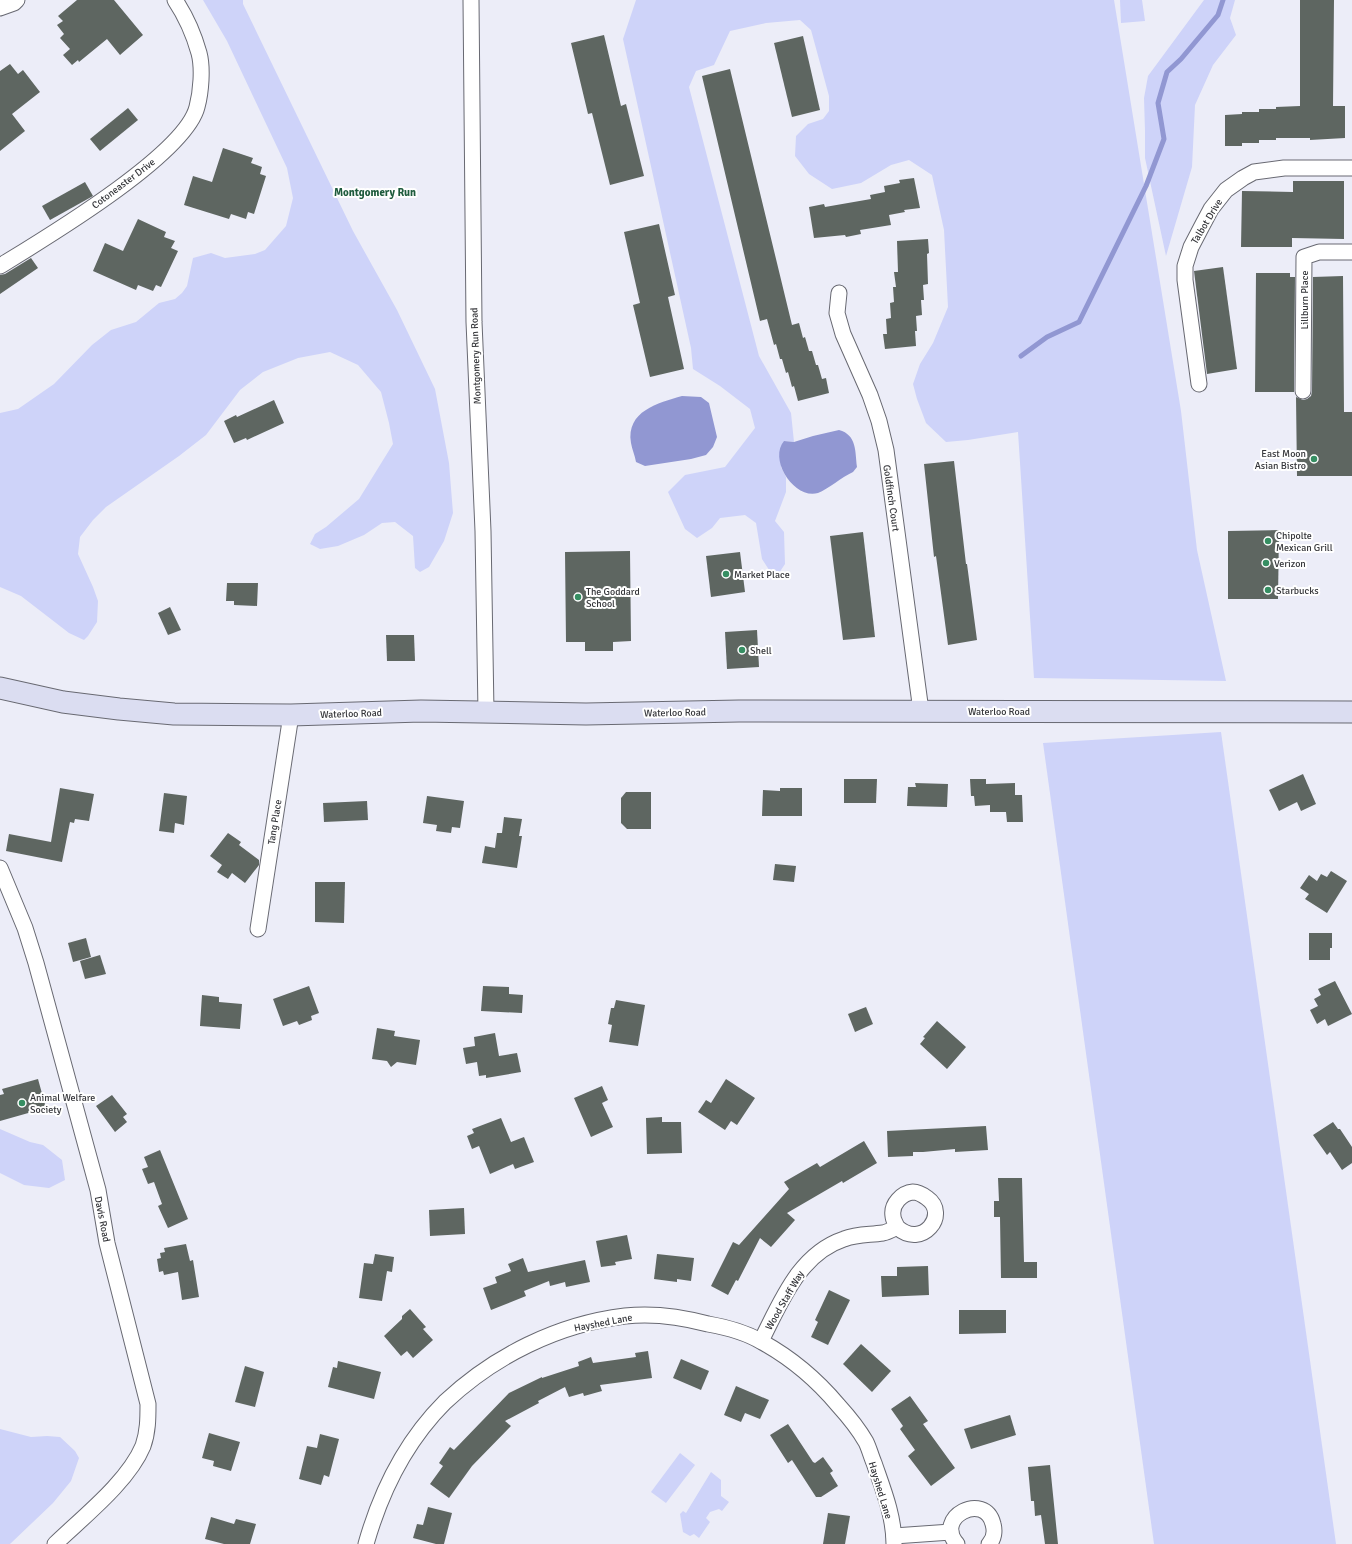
<svg xmlns="http://www.w3.org/2000/svg" width="1352" height="1544" font-family="Signika,sans-serif">
<rect width="100%" height="100%" fill="#ecedf8"/>
<g fill="#ced3f9">
<polygon points="203,0 243,0 243,4 353,231 397,310 435,389 449,463 453,513 444,541 429,567 420,572 415,568 413,536 395,522 382,523 364,535 338,546 320,549 310,544 315,534 326,527 359,499 393,444 389,423 381,392 358,365 330,352 298,358 263,372 240,390 206,435 179,456 106,507 93,520 80,537 78,554 93,587 98,601 97,622 88,636 84,640 69,633 21,596 0,587 0,413 18,409 54,384 92,345 111,330 136,322 159,303 175,299 182,293 187,286 193,258 211,253 225,258 255,254 265,250 286,226 293,198 287,168 227,41"/>
<polygon points="636,0 1114,0 1181,411 1197,550 1226,681 1034,678 1018,432 968,440 946,442 926,423 917,399 913,384 920,364 933,343 948,307 944,230 932,175 909,160 891,165 861,183 832,189 809,174 795,156 796,136 808,124 823,119 829,111 829,96 811,30 800,20 766,23 730,31 714,65 696,71 689,87 759,356 791,413 794,442 784,441 781,467 786,477 786,492 775,521 784,532 785,564 775,579 762,559 756,523 745,515 720,518 712,528 697,538 685,529 668,492 685,475 725,467 755,428 750,409 720,386 693,369 691,348 623,39"/>
<polygon points="1120,0 1142,0 1145,21 1121,23"/>
<polygon points="1204,0 1235,0 1230,18 1236,35 1213,65 1195,105 1192,167 1166,256 1145,158 1145,131 1144,98 1148,76"/>
<polygon points="1221,732 1336,1544 1154,1544 1043,743"/>
<polygon points="0,1129 30,1142 43,1145 62,1160 65,1180 49,1188 24,1185 0,1173"/>
<polygon points="0,1429 31,1437 47,1436 60,1437 75,1451 79,1458 71,1481 53,1503 10,1544 0,1544"/>
<polygon points="680,1453 695,1465 666,1503 651,1492"/>
<polygon points="711,1472 721,1480 721,1496 729,1502 722,1511 719,1509 710,1512 706,1518 710,1522 699,1538 694,1534 690,1536 683,1532 680,1514 683,1511 686,1513"/>
</g>
<g fill="#9197d2">
<path d="M682,396l19,1 8,6 8,34 -4,10 -7,8 -15,4 -46,7 -9,-4c-1,-6 -4,-13 -5,-19 -5,-32 27,-40 51,-47z"/>
<path d="M839,430c18,5 16,21 18,37l-4,5c-11,5 -25,17 -35,21 -23,7 -50,-33 -34,-52l10,1 19,-6z"/>
</g>
<g fill="none" stroke-linecap="round" stroke-linejoin="round">
<polyline stroke="#9197d2" stroke-width="5" points="1021,356 1047,337 1079,322 1146,186 1164,139 1158,103 1167,72 1181,59 1218,15 1223,0"/>
</g>
<g fill="#5e6661">
<polygon points="77,0 114,0 143,35 120,55 107,39 79,62 78,60 72,65 63,55 70,49 60,38 64,34 57,25 63,21 58,16"/>
<polygon points="1300,0 1334,0 1333,106 1345,106 1345,138 1310,140 1310,138 1276,138 1276,140 1259,140 1259,143 1242,143 1242,146 1225,146 1225,115 1242,114 1242,112 1259,112 1259,109 1276,109 1276,107 1300,106"/>
<polygon points="604,35 621,106 626,104 644,176 610,185 592,113 588,114 571,43"/>
<polygon points="803,36 820,110 792,117 774,43"/>
<polygon points="10,64 18,74 23,70 40,92 12,114 25,131 0,151 0,71"/>
<polygon points="730,69 792,325 799,323 803,338 805,337 809,351 812,351 816,365 818,365 822,379 826,378 829,393 798,401 794,386 792,387 788,372 786,373 782,359 780,359 776,344 774,345 767,319 760,321 702,76"/>
<polygon points="128,108 138,120 100,151 90,139"/>
<polygon points="223,148 253,158 251,163 262,167 260,174 266,176 254,214 248,212 246,219 231,214 229,219 184,205 193,176 212,182"/>
<polygon points="914,178 920,208 904,210 905,212 889,215 891,225 860,230 861,234 846,237 845,235 814,238 809,207 824,204 825,207 871,199 870,195 885,192 884,186 900,183 899,180"/>
<polygon points="1293,181 1344,181 1344,239 1292,238 1292,247 1241,247 1242,191 1293,192"/>
<polygon points="85,182 93,196 50,220 42,206"/>
<polygon points="138,219 166,232 164,237 175,241 171,248 178,251 161,287 156,285 153,291 138,285 136,290 93,271 105,243 123,251"/>
<polygon points="659,224 675,295 668,297 684,369 650,377 633,305 640,303 624,232"/>
<polygon points="928,239 929,253 927,254 928,284 923,285 924,300 921,300 922,315 916,316 917,331 915,331 916,346 885,349 883,334 887,334 886,319 891,318 890,303 894,302 893,287 896,287 894,272 898,272 897,241"/>
<polygon points="31,258 38,268 0,294 0,275 5,274"/>
<polygon points="1223,267 1237,369 1207,374 1194,271"/>
<polygon points="1256,273 1290,273 1290,277 1295,277 1294,392 1255,392"/>
<polygon points="1343,276 1344,412 1352,412 1352,476 1297,476 1296,397 1303,400 1307,399 1311,396 1312,391 1313,277"/>
<polygon points="274,400 284,423 247,440 246,438 234,443 224,421 236,415 237,417"/>
<polygon points="954,461 966,564 967,564 977,640 948,645 936,556 934,557 924,464"/>
<polygon points="1279,530 1278,599 1228,599 1228,531"/>
<polygon points="863,532 875,637 843,640 830,536"/>
<polygon points="630,551 631,641 613,642 613,651 585,651 585,642 566,642 565,552"/>
<polygon points="740,552 745,592 711,597 706,556"/>
<polygon points="227,583 258,583 257,606 234,605 234,601 226,601"/>
<polygon points="170,607 181,630 168,635 158,613"/>
<polygon points="757,630 759,667 727,669 725,632"/>
<polygon points="386,635 414,635 415,661 387,661"/>
<polygon points="1303,774 1316,804 1301,811 1297,802 1279,811 1269,790"/>
<polygon points="844,779 877,779 876,803 844,803"/>
<polygon points="970,779 986,779 986,784 1015,783 1015,795 1022,795 1023,822 1007,822 1006,812 990,812 990,805 975,806 974,796 971,796"/>
<polygon points="915,783 948,784 947,807 907,806 908,787 916,787"/>
<polygon points="60,788 94,794 89,821 75,819 74,823 70,822 62,862 6,851 9,834 51,842"/>
<polygon points="780,788 802,788 802,816 762,816 763,790 780,791"/>
<polygon points="626,792 651,792 651,829 627,829 621,823 621,798"/>
<polygon points="164,793 187,796 184,825 175,823 174,833 159,831"/>
<polygon points="427,796 464,801 460,828 452,827 451,833 436,831 437,825 423,823"/>
<polygon points="367,801 368,820 324,822 323,803"/>
<polygon points="504,817 522,819 519,836 522,836 517,868 482,863 485,846 495,848 497,833 502,833"/>
<polygon points="228,833 241,842 239,845 259,860 259,865 245,883 232,873 228,879 217,872 222,865 210,856"/>
<polygon points="775,864 796,866 794,882 773,880"/>
<polygon points="1331,871 1347,881 1327,913 1305,899 1309,894 1300,888 1309,875 1317,881 1321,874 1327,877"/>
<polygon points="315,882 345,882 344,923 315,922"/>
<polygon points="1309,933 1332,933 1332,948 1330,948 1330,960 1309,960"/>
<polygon points="86,938 91,957 73,962 68,943"/>
<polygon points="100,955 106,974 85,979 80,961"/>
<polygon points="1335,981 1352,1014 1328,1026 1325,1019 1317,1024 1310,1010 1318,1006 1314,999 1321,995 1318,989"/>
<polygon points="309,986 319,1013 311,1016 312,1020 299,1025 297,1021 283,1026 273,999"/>
<polygon points="483,986 509,987 509,994 523,995 522,1013 481,1011"/>
<polygon points="202,995 219,997 219,1002 242,1004 240,1029 200,1026"/>
<polygon points="616,1000 645,1005 638,1046 609,1042 612,1025 608,1024 611,1008 614,1008"/>
<polygon points="866,1007 873,1024 855,1032 848,1014"/>
<polygon points="937,1021 966,1047 947,1069 920,1044 925,1038 923,1037"/>
<polygon points="377,1028 395,1031 394,1036 420,1040 416,1065 397,1062 391,1067 387,1061 372,1059"/>
<polygon points="495,1033 499,1056 517,1053 521,1072 486,1078 486,1075 479,1076 477,1062 466,1064 463,1048 475,1046 474,1037"/>
<polygon points="38,1079 46,1108 0,1121 0,1095 4,1094 2,1089"/>
<polygon points="726,1079 755,1098 737,1125 731,1121 725,1130 698,1112 706,1100 711,1103"/>
<polygon points="602,1086 608,1100 602,1103 613,1127 591,1137 574,1098"/>
<polygon points="112,1095 127,1114 123,1117 127,1122 115,1132 96,1106"/>
<polygon points="662,1117 662,1122 681,1122 682,1153 647,1154 646,1118"/>
<polygon points="501,1118 511,1142 524,1137 534,1162 515,1169 513,1164 490,1174 479,1146 472,1149 467,1136 474,1133 472,1129"/>
<polygon points="1333,1122 1338,1129 1340,1129 1352,1147 1352,1163 1342,1170 1330,1152 1327,1155 1313,1135"/>
<polygon points="986,1126 988,1150 955,1152 955,1149 923,1152 913,1152 913,1156 888,1157 887,1131"/>
<polygon points="864,1141 877,1163 843,1183 842,1181 787,1213 795,1220 771,1247 760,1238 738,1281 736,1280 728,1295 711,1286 733,1242 739,1245 789,1189 784,1182 817,1163 820,1167"/>
<polygon points="160,1150 188,1219 168,1228 158,1206 162,1204 154,1182 148,1184 142,1169 148,1167 144,1157"/>
<polygon points="998,1178 1022,1178 1024,1262 1037,1262 1037,1278 1001,1278 1000,1217 994,1217 994,1201 999,1201"/>
<polygon points="464,1208 465,1234 430,1236 429,1210"/>
<polygon points="627,1235 632,1259 615,1262 616,1265 601,1267 596,1241"/>
<polygon points="186,1244 190,1261 193,1260 199,1297 182,1300 178,1272 164,1275 163,1271 159,1272 157,1259 161,1258 160,1253 165,1252 164,1248"/>
<polygon points="375,1254 394,1257 392,1272 387,1271 382,1301 359,1298 364,1263 373,1264"/>
<polygon points="657,1254 694,1258 691,1281 677,1279 677,1282 654,1279"/>
<polygon points="523,1258 528,1272 585,1260 590,1282 566,1287 565,1282 550,1286 549,1281 524,1291 526,1296 491,1310 483,1288 497,1283 495,1277 511,1271 508,1264"/>
<polygon points="928,1266 929,1295 882,1297 881,1276 897,1276 897,1267"/>
<polygon points="829,1290 850,1300 828,1345 811,1337 818,1322 815,1320"/>
<polygon points="410,1309 426,1327 423,1329 433,1340 413,1358 407,1351 401,1356 384,1336 402,1319 402,1316"/>
<polygon points="959,1310 1006,1310 1006,1333 959,1334"/>
<polygon points="861,1344 891,1371 872,1392 843,1364"/>
<polygon points="648,1351 652,1378 600,1385 602,1391 584,1396 583,1393 569,1397 565,1387 538,1401 539,1403 505,1421 511,1426 472,1466 449,1498 430,1484 443,1466 439,1463 450,1447 454,1450 509,1393 542,1377 542,1378 579,1366 578,1362 591,1357 593,1363 636,1357 635,1353"/>
<polygon points="681,1359 709,1371 701,1390 673,1378"/>
<polygon points="338,1361 381,1372 374,1399 328,1387 333,1367 337,1368"/>
<polygon points="245,1366 264,1372 255,1407 235,1402"/>
<polygon points="736,1386 769,1400 760,1419 745,1413 741,1422 724,1415"/>
<polygon points="910,1396 928,1421 923,1424 955,1468 931,1486 908,1456 915,1450 900,1429 903,1426 891,1409"/>
<polygon points="1010,1415 1016,1435 971,1449 964,1429"/>
<polygon points="788,1424 813,1462 815,1463 823,1457 833,1471 830,1473 838,1486 821,1497 816,1497 792,1460 788,1463 770,1435"/>
<polygon points="209,1433 240,1442 231,1471 213,1466 214,1461 202,1458"/>
<polygon points="320,1434 339,1439 329,1477 324,1475 321,1485 299,1479 307,1446 317,1448"/>
<polygon points="1050,1465 1058,1544 1045,1544 1041,1515 1035,1516 1034,1501 1031,1501 1028,1467"/>
<polygon points="428,1507 452,1513 444,1544 436,1544 413,1538 417,1524 423,1525"/>
<polygon points="828,1513 850,1516 845,1544 823,1544"/>
<polygon points="211,1517 234,1524 236,1519 256,1524 250,1544 224,1544 205,1539"/>
</g>
<g fill="none" stroke-linecap="round" stroke-linejoin="round">
<g stroke="#686972" stroke-width="17">
<g id="street">
<polyline points="471,0 474,322 483,531 486,712"/>
<polyline points="0,8 14,3 17,0"/>
<path d="M0,266c44,-27 185,-111 197,-159 4,-15 6,-39 2,-54 -5,-18 -14,-38 -24,-53"/>
<polyline points="839,293 837,313 843,334 870,395 879,421 886,450 921,711"/>
<polyline points="1199,384 1185,280 1185,266 1191,247 1203,224 1211,209 1226,190 1243,178 1254,172 1284,168 1352,168"/>
<polyline points="1303,391 1304,257 1319,252 1352,252"/>
<path d="M0,868l25,60 11,35 62,227 9,53 41,161c0,14 0,28 -5,42 -15,36 -60,71 -88,98"/>
<polyline points="258,929 291,715"/>
<path d="M761,1341c20,-39 38,-87 83,-102 13,-5 25,-4 39,-6 5,-1 10,-4 14,-6 -1,-3 -4,-7 -4,-11 -2,-12 9,-23 20,-24 6,0 10,3 14,6 23,16 -5,52 -30,29"/>
<polyline points="894,1536 951,1532"/>
<path d="M366,1544c15,-53 40,-103 79,-142 49,-46 113,-78 180,-86 27,-3 57,1 83,8 17,3 39,9 54,18 29,16 55,38 76,63 10,11 20,23 28,37 3,6 5,14 8,21 9,26 20,53 20,81"/>
<path d="M957,1544c-24,-27 28,-53 36,-20 2,7 1,15 -4,20"/>
</g>
</g>
<g stroke="#686972" stroke-width="23">
<polyline id="secondary" points="0,688 63,702 119,709 174,714 291,715 421,711 586,714 739,711 1352,712"/>
</g>
<use href="#street" stroke="#fff" stroke-width="15"/>
<use href="#secondary" stroke="#dbddf1" stroke-width="21"/>
</g>
<g fill="#368e62" stroke="#fff" stroke-width="1.5">
<circle cx="1314" cy="459" r="4"/>
<circle cx="1268" cy="541" r="4"/>
<circle cx="1266" cy="563" r="4"/>
<circle cx="726" cy="574" r="4"/>
<circle cx="1268" cy="590" r="4"/>
<circle cx="578" cy="597" r="4"/>
<circle cx="742" cy="650" r="4"/>
<circle cx="22" cy="1103" r="4"/>
</g>
<g text-anchor="middle" stroke-width="4" stroke-linejoin="round" paint-order="stroke">
<g font-size="10" fill="#35363a" stroke="#fff">
<text transform="translate(123 183) rotate(-37)" y="4">Cotoneaster Drive</text>
<text transform="translate(1206 221) rotate(-59)" y="4">Talbot Drive</text>
<text transform="translate(1304 300) rotate(-90)" y="4">Lillburn Place</text>
<text transform="translate(475 356) rotate(-92)" y="4">Montgomery Run Road</text>
<text transform="translate(892 498) rotate(82)" y="4">Goldfinch Court</text>
<text x="999" y="715">Waterloo Road</text>
<text transform="translate(675 712) rotate(-1)" y="4">Waterloo Road</text>
<text transform="translate(351 713) rotate(-2)" y="4">Waterloo Road</text>
<text transform="translate(274 822) rotate(-81)" y="4">Tang Place</text>
<text transform="translate(103 1219) rotate(79)" y="4">Davis Road</text>
<text transform="translate(784 1300) rotate(-60)" y="4">Wood Staff Way</text>
<text transform="translate(603 1322) rotate(-11)" y="4">Hayshed Lane</text>
<text transform="translate(881 1490) rotate(73)" y="4">Hayshed Lane</text>
</g>
<g font-size="10" fill="#35363a" stroke="#fff" text-anchor="start">
<text x="1306" y="457" text-anchor="end">East Moon<tspan x="1306" dy="12">Asian Bistro</tspan></text>
<text x="1276" y="539">Chipolte<tspan x="1276" dy="12">Mexican Grill</tspan></text>
<text x="1274" y="567">Verizon</text>
<text x="734" y="578">Market Place</text>
<text x="1276" y="594">Starbucks</text>
<text x="586" y="595">The Goddard<tspan x="586" dy="12">School</tspan></text>
<text x="750" y="654">Shell</text>
<text x="30" y="1101">Animal Welfare<tspan x="30" dy="12">Society</tspan></text>
</g>
<g font-size="11" font-weight="bold" fill="#1e5b3d" stroke="#fff">
<text x="375" y="196">Montgomery Run</text>
</g>
</g>
</svg>
